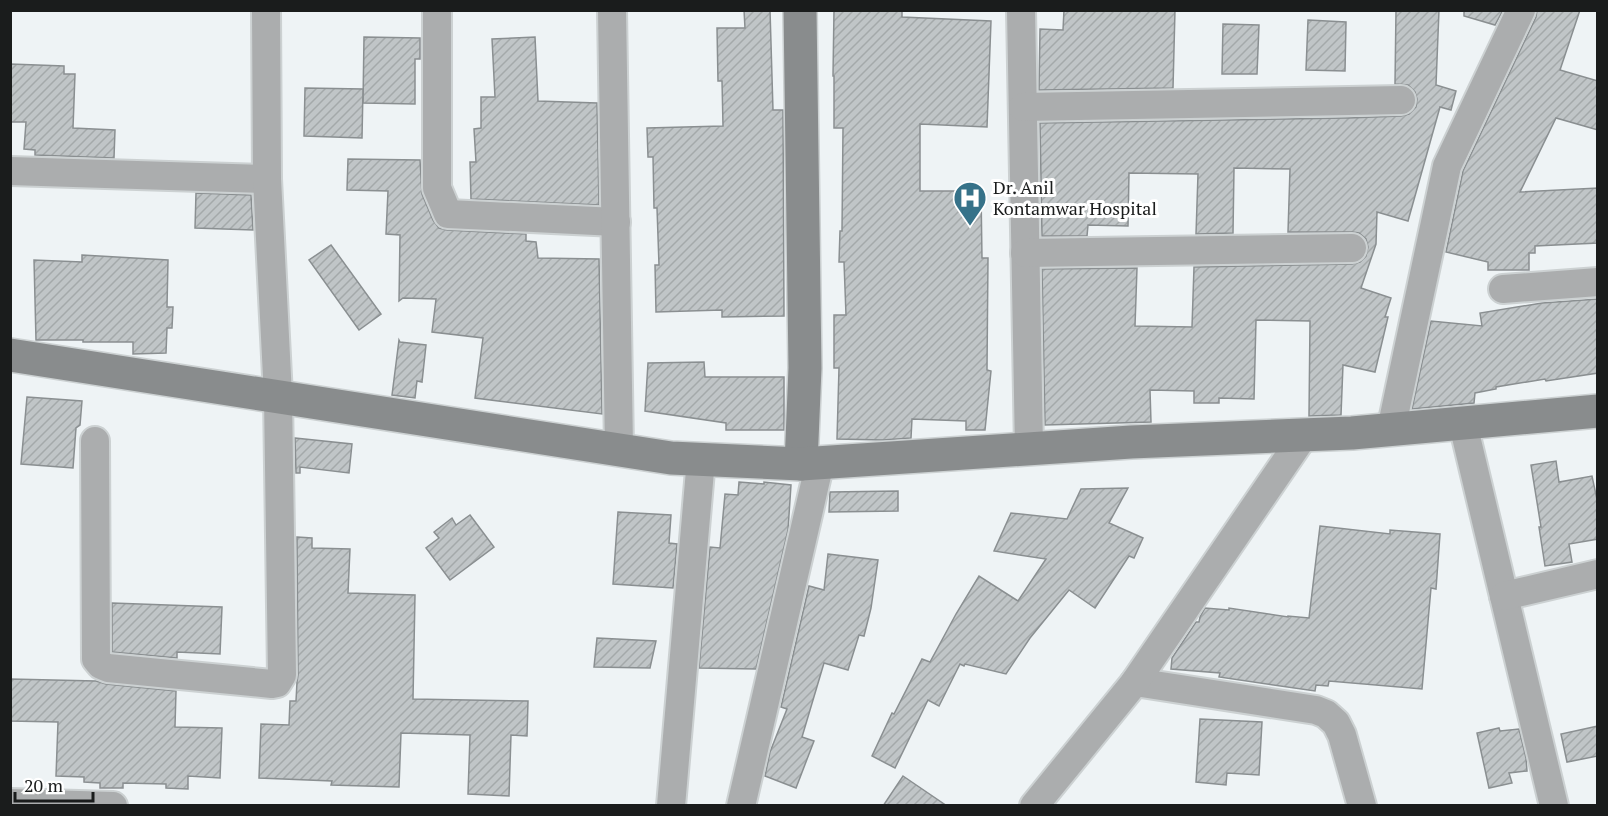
<svg xmlns="http://www.w3.org/2000/svg" width="1608" height="816" font-family="'PT Serif',serif">
<defs>
<pattern id="building-hatch" width="6" height="6" patternUnits="userSpaceOnUse" patternTransform="scale(1.5)"><rect width="6" height="6" fill="#c0c5c7"/><path d="M-1 1l2-2M0 6l6-6M5 7l2-2" fill="none" stroke="#a4a9aa"/></pattern>
</defs>
<rect width="100%" height="100%" fill="#eef3f5"/>
<g fill="url(#building-hatch)" stroke="#8a8f91" stroke-width="1.5">
<polygon points="744,10 770,10 773,110 783,110 784,316 722,317 722,310 656,312 655,265 659,265 657,208 654,208 653,157 648,157 647,128 723,126 722,81 718,81 717,28 745,28"/>
<polygon points="834,10 902,10 902,17 991,21 987,127 920,124 920,191 981,191 982,258 988,258 987,370 991,371 985,430 966,430 966,421 912,419 911,438 883,440 837,439 839,368 834,368 834,315 846,315 844,262 839,262 840,231 842,231 843,128 834,128 834,76 833,76"/>
<polygon points="1064,10 1175,10 1173,88 1039,90 1040,29 1063,30"/>
<polygon points="1396,10 1439,10 1436,85 1456,91 1451,110 1440,107 1408,221 1377,212 1376,244 1361,288 1391,298 1385,317 1388,317 1375,372 1343,365 1341,415 1309,416 1310,321 1256,320 1254,399 1219,398 1219,403 1194,403 1194,391 1150,390 1151,422 1045,425 1042,269 1137,268 1135,326 1192,327 1194,267 1352,264 1360,262 1366,256 1368,247 1366,239 1359,233 1352,232 1288,232 1290,169 1234,168 1233,233 1196,234 1198,174 1129,173 1128,226 1088,225 1087,236 1042,236 1040,123 1348,118 1401,116 1409,114 1416,107 1417,99 1415,92 1408,85 1395,84"/>
<polygon points="1464,10 1503,10 1495,25 1464,16"/>
<polygon points="1537,10 1580,10 1560,70 1598,81 1598,130 1556,118 1520,192 1598,188 1598,243 1535,246 1535,253 1529,253 1529,270 1488,270 1488,262 1446,252 1463,171 1536,17"/>
<polygon points="1308,20 1346,22 1345,71 1306,70"/>
<polygon points="1223,24 1259,25 1257,74 1222,74"/>
<polygon points="364,37 420,38 420,59 415,59 415,104 363,103"/>
<polygon points="535,37 538,101 597,103 599,205 471,199 470,162 476,162 474,129 481,128 481,97 495,97 492,39"/>
<polygon points="10,64 64,66 64,74 75,74 73,128 115,130 114,158 35,155 35,150 24,149 26,122 10,122"/>
<polygon points="305,88 363,89 362,138 304,136"/>
<polygon points="348,159 420,160 422,194 433,220 439,228 447,230 526,234 526,241 536,242 538,258 599,259 602,414 475,398 483,338 432,332 436,299 403,298 399,301 400,235 386,234 388,191 347,190"/>
<polygon points="196,193 251,195 253,230 195,228"/>
<polygon points="331,245 381,314 359,330 309,260"/>
<polygon points="82,255 168,260 167,307 173,307 172,328 167,328 166,353 133,354 133,342 83,342 83,340 36,340 34,260 82,262"/>
<polygon points="1598,299 1598,373 1546,381 1545,379 1496,387 1496,389 1475,393 1474,403 1412,409 1431,321 1482,326 1480,313 1542,303"/>
<polygon points="399,340 400,342 426,345 422,382 417,381 415,398 392,395"/>
<polygon points="704,362 705,377 784,377 784,430 726,430 726,423 645,411 648,363"/>
<polygon points="27,397 82,401 80,425 76,428 73,468 21,464"/>
<polygon points="295,438 352,444 349,473 300,467 300,473 296,473"/>
<polygon points="1556,461 1559,482 1592,476 1598,504 1598,539 1569,544 1572,562 1545,566 1539,527 1541,527 1531,465"/>
<polygon points="739,482 764,484 764,482 791,485 788,530 756,669 699,668 710,547 720,548 725,494 738,495"/>
<polygon points="1128,488 1109,523 1143,538 1134,558 1129,556 1095,608 1069,590 1030,638 1006,674 965,664 964,666 960,664 939,706 928,700 895,768 872,756 892,713 894,714 922,659 930,662 956,614 979,576 1018,601 1046,559 994,551 1011,513 1067,519 1081,489"/>
<polygon points="898,491 898,511 829,512 830,492"/>
<polygon points="618,512 671,515 669,543 677,544 673,588 613,584"/>
<polygon points="470,515 494,547 450,580 426,548 439,538 434,532 452,518 456,525"/>
<polygon points="1320,526 1390,534 1390,530 1440,534 1436,589 1431,588 1422,689 1329,681 1328,686 1316,685 1315,691 1219,677 1220,673 1171,669 1172,658 1196,622 1199,622 1200,617 1205,608 1229,610 1229,608 1288,617 1288,616 1309,618"/>
<polygon points="297,537 312,538 312,548 350,549 348,593 415,595 413,699 528,701 527,736 511,735 509,796 468,794 470,735 401,733 399,787 331,785 332,781 259,778 261,724 289,725 290,701 296,701 297,682 298,675"/>
<polygon points="828,554 878,560 871,608 864,636 859,635 848,670 824,663 802,737 814,741 796,788 765,776 770,752 787,709 781,707 809,586 824,590"/>
<polygon points="112,603 222,607 220,654 177,652 177,658 112,652"/>
<polygon points="597,638 656,641 650,668 594,667"/>
<polygon points="10,679 96,681 106,684 176,691 175,727 222,728 220,778 188,776 188,789 166,788 166,784 123,783 123,788 100,788 100,783 84,782 84,777 56,776 58,722 10,721"/>
<polygon points="1200,719 1262,722 1259,775 1227,773 1226,785 1196,782"/>
<polygon points="1598,726 1598,756 1567,762 1561,734"/>
<polygon points="1499,728 1500,731 1519,729 1526,758 1527,771 1509,773 1512,783 1489,788 1477,733"/>
<polygon points="903,776 947,806 883,806"/>
</g>
<g fill="none" stroke-linecap="round" stroke-linejoin="round">
<g stroke="#ccd1d2" stroke-width="32">
<g id="street">
<polyline points="437,10 437,188 448,214 616,222"/>
<polyline points="612,10 619,449"/>
<polyline points="1021,10 1029,449"/>
<polyline points="1023,107 1401,100"/>
<polyline points="10,171 267,179"/>
<polyline points="1025,253 1352,248"/>
<polyline points="1503,289 1598,282"/>
<polyline points="1463,424 1554,806"/>
<polyline points="1391,430 1447,166 1521,10"/>
<polyline points="95,441 96,659 101,665 108,668 272,684 277,683 282,675 278,396 267,179 266,10"/>
<polyline points="1504,596 1598,574"/>
<polyline points="1135,682 1316,710 1326,714 1336,723 1342,735 1362,806"/>
<polyline points="10,803 113,806"/>
<polyline points="671,806 701,459"/>
<polyline points="741,806 820,462"/>
<polyline points="1034,806 1135,682 1304,435"/>
</g>
</g>
<g stroke="#ccd1d2" stroke-width="36">
<g id="secondary">
<polyline points="800,10 805,368 801,464"/>
<polyline points="10,355 671,458 801,464 1131,442 1352,433 1598,411"/>
</g>
</g>
<use href="#street" stroke="#abadae" stroke-width="28"/>
<use href="#secondary" stroke="#898c8d" stroke-width="33"/>
</g>
<defs>
<g id="hospital-pin" transform="scale(1.725)"><path d="M0 17L-7.5 6A9.5 9.5 0 1 1 7.5 6Z" fill="#367289" stroke="#fff"/><path d="M-5-5h3v3.5h4V-5h3V5h-3V1.5h-4V5h-3Z" fill="#fff"/></g>
</defs>
<g fill-rule="evenodd">
<use href="#hospital-pin" x="970" y="198"/>
</g>
<g text-anchor="middle" stroke-width="6" stroke-linejoin="round" paint-order="stroke">
<g font-size="18" fill="#1a1c1c" stroke="#fff" text-anchor="start">
<text x="993" y="194">Dr. Anil<tspan x="993" dy="21">Kontamwar Hospital</tspan></text>
</g>
</g>
<rect width="1608" height="816" fill="none" stroke="#1a1c1c" stroke-width="24"/>
<path d="M15 792v9h78v-9" fill="none" stroke="#1a1c1c" stroke-width="3"/>
<text x="24" y="792" font-size="18" fill="#1a1c1c" stroke="#ffffff" stroke-width="4.5" paint-order="stroke">20 m</text>
</svg>
